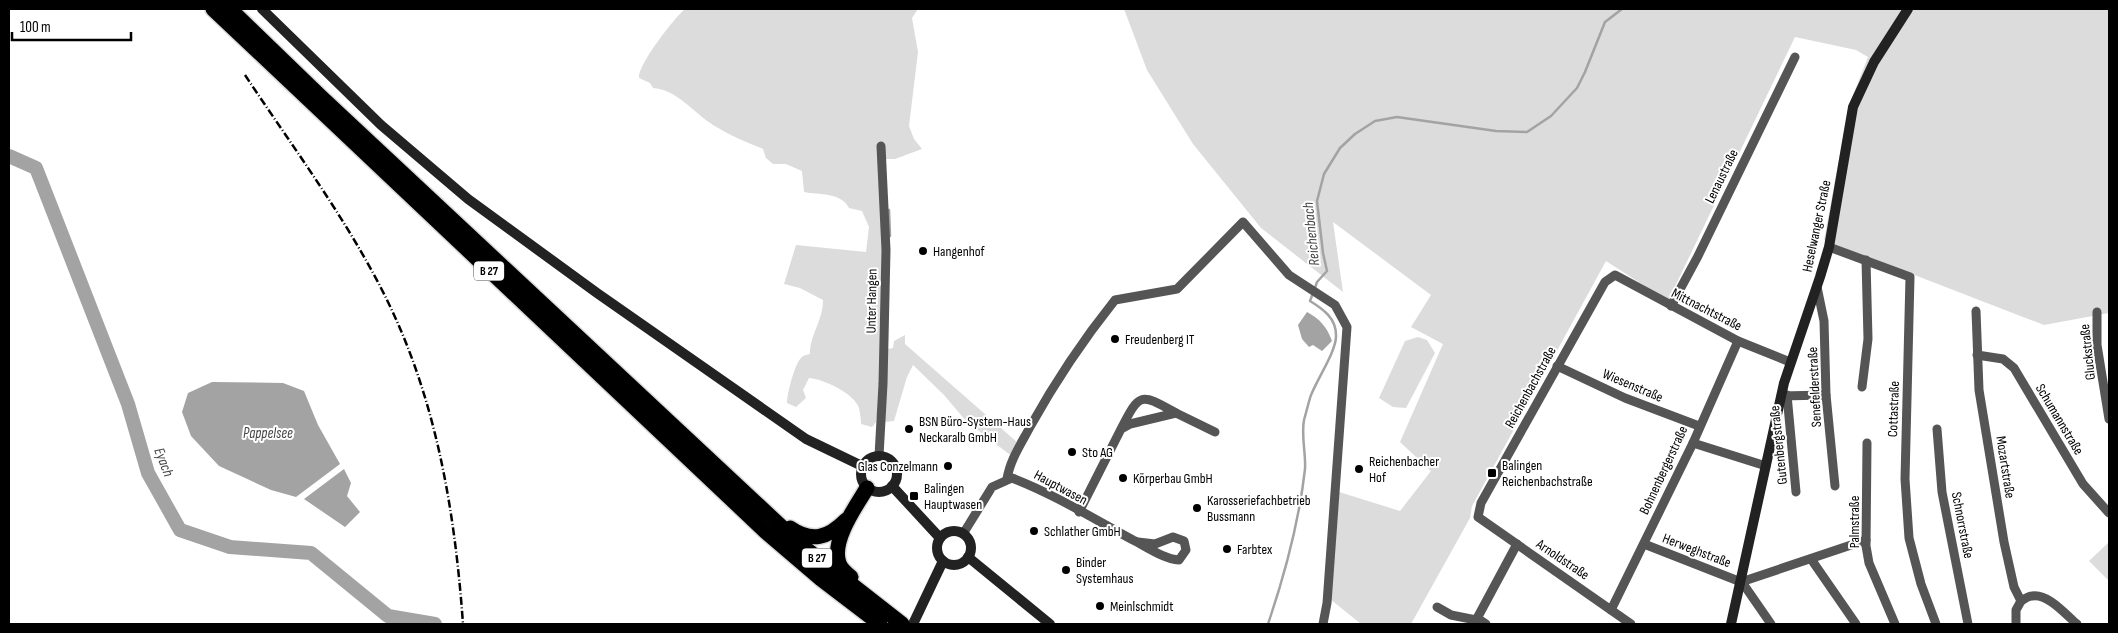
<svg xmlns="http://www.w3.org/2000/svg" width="2118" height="633" font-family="'Sofia Sans Condensed',sans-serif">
<rect width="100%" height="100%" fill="#fff"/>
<g fill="#dcdcdc">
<path d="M685,9h233l-6,9 6,34 -9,74 5,13 8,10 -27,10h-9l-2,191 9,-2 1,-7 11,-6v9l113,99 -3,11h-6l-43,-33 -22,-26 -31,-30 -6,12 -13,44 -10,1 -7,-7 -1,7 -4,5 -11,-3c0,-5 -1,-11 -2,-16 -5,-15 -36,-29 -50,-30l-6,12 3,8 -10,9 -9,-4c0,-9 8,-41 15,-46 2,-2 5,-2 8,-3 0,-20 13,-33 13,-54l-23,-12 -16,-4 12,-39 70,7 3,-25 -7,-16 -13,-3c-8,-16 -30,-13 -45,-16l-2,-21 -16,-7h-13l-7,-6 -3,-9c-17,-7 -34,-14 -50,-24 -19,-12 -37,-36 -60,-37l-3,-5 -11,-5c-2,-12 35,-60 46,-69z"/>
<polygon points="1124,9 2109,9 2109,313 2044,325 1824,240 1849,105 1868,57 1856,50 1795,37 1668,301 1606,261 1472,506 1470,518 1411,624 1361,624 1330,599 1336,491 1400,511 1431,471 1400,442 1443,344 1411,327 1431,295 1333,222 1343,292 1261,228 1193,144 1147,70"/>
<polygon points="1418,337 1427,340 1435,353 1406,408 1393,407 1379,398 1405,341"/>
<polygon points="2109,542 2109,581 2089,561"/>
</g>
<g fill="#a3a3a3">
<path d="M1307,312c13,7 20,15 25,29l-10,10 -9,-6 -4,2 -7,-8 -4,-14z"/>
<polygon points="212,382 283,383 304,391 318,425 340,464 296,497 271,490 219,466 191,436 182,412 188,393"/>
<polygon points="344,469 351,483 347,496 360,512 345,527 304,499"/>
</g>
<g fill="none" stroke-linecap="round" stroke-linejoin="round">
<g stroke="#a3a3a3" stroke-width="2.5">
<polyline points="889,210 890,236"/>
<polyline points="1315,288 1317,282 1327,271 1323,253 1317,201 1324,174 1340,148 1355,134 1375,121 1397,117 1496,131 1527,132 1551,116 1577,88 1585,72 1605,22 1622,9"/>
<path d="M1268,624c17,-50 31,-102 37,-155 1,-16 -4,-33 -1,-49 2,-7 4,-15 6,-22 5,-16 27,-47 26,-63 0,-17 -13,-26 -26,-34l3,-8"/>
</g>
<polyline stroke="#a3a3a3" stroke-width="14" points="9,156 36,168 128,404 148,473 180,530 230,547 311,553 388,616 435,624"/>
<g stroke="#dbdbdb" stroke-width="18">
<g id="highway">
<polyline points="213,9 766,532 821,579 880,624"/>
<polyline points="230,9 321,97 801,545 902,624"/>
<path d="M790,528c22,15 38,10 56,-8"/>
<path d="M851,577c-5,-4 -10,-8 -12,-14 -8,-22 17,-57 28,-75"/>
</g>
</g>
<g stroke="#555" stroke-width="9">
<polyline points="1829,247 1910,277 1905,479 1909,538 1921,584 1936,624"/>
<polyline points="1817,287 1824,321 1826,395 1835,486"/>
<polyline points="1671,306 1698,256 1795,57"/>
<polyline points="1976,311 1979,390 2004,542 2014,587 2021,601"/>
<polyline points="2097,312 2097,345 2109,419"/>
<polyline points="1977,355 2003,359 2014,368 2083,484 2109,513"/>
<polyline points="1557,366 1625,398 1699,426"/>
<polyline points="1862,387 1868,339 1866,260"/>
<polyline points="1787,395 1796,492"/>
<polyline points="1781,396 1826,395"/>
<polyline points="1176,413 1215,432"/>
<polyline points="1937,429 1942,492 1968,624"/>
<polyline points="1693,443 1766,466"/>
<polyline points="1867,443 1866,546 1869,563 1895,624"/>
<polyline points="879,456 883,384 886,250 881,146"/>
<path d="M1007,479c3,-19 14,-35 23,-52 25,-45 53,-87 85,-127l62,-11 66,-67 46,53 46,30 12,22 -20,276 -4,21"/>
<path d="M1079,512l42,-83 9,-5 46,-11c-36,-20 -36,-21 -55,16"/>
<path d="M963,534l29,-47 20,-9c42,16 82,41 121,62 14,7 31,19 46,20l7,-10 -2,-9 -11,-4 -18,7 -17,-2"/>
<polyline points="1644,544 1741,582 1744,585 1771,624"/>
<polyline points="1811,559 1856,624"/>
<polyline points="1741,582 1866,540"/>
<path d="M2021,601c3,-2 8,-5 11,-5 16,-3 34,19 45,28"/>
<polyline points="1437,607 1451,615 1476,620"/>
<polyline points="1611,610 1693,443 1738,341"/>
<polyline points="1477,618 1486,624"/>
<polyline points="1474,624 1517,544"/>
<polyline points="1631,624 1478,517 1481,503 1605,282 1615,275 1738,341 1790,362"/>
<polyline points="2016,624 2016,610 2021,601"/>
</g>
<g stroke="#222" stroke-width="10">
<polyline points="262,9 381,125 468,199 597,293 806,439 862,466"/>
<circle cx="879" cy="474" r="18"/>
<polyline points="892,486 940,538"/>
<circle cx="954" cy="548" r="17"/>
<polyline points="968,557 1050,624"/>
<polyline points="913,624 943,561"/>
<polyline points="1731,624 1784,383 1820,277 1829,247 1853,107 1874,62 1908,9"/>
</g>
<use href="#highway" stroke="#000" stroke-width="15"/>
<path stroke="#000" stroke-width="2.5" stroke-dasharray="8 2.5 1 2.5" stroke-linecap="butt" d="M245,75c49,74 104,147 143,227 49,101 67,211 75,322"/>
</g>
<g fill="#000" stroke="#fff" stroke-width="2">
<circle cx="923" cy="251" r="5"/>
<circle cx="1115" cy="339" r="5"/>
<circle cx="909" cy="429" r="5"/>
<circle cx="1072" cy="452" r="5"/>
<circle cx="948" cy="466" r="5"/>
<circle cx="1359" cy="469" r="5"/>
<rect x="1487" y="468" width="10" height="10" rx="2.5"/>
<circle cx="1123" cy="478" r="5"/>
<rect x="909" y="491" width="10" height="10" rx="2.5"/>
<circle cx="1197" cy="508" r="5"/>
<circle cx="1034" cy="531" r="5"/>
<circle cx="1227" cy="549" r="5"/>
<circle cx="1066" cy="570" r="5"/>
<circle cx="1100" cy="606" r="5"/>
</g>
<g text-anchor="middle" stroke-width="4" stroke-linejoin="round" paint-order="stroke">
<g fill="#fff" stroke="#4c4c4c" stroke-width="1">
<rect x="474" y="261.5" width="30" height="19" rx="4"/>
<rect x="802" y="548.5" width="30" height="19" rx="4"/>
</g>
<g font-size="12" font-weight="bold" fill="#000">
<text x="489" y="275">B 27</text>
<text x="817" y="562">B 27</text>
</g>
<g font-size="14" fill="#000" stroke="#fff">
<text transform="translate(1721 176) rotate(-64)" y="5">Lenaustraße</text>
<text transform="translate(1816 226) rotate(-78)" y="5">Heselwanger Straße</text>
<text transform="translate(871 301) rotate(-89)" y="5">Unter Hangen</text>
<text transform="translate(1707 309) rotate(27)" y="5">Mittnachtstraße</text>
<text transform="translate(2087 352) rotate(-96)" y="5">Gluckstraße</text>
<text transform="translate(1633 385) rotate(23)" y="5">Wiesenstraße</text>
<text transform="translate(1530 387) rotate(-61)" y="5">Reichenbachstraße</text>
<text transform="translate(1814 387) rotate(-93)" y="5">Senefelderstraße</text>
<text transform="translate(1893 409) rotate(-88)" y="5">Cottastraße</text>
<text transform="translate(2060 419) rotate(59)" y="5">Schumannstraße</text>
<text transform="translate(1778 445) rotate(-96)" y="5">Gutenbergstraße</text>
<text transform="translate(2006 467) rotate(81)" y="5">Mozartstraße</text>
<text transform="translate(1663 470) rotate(-65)" y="5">Bohnenbergerstraße</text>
<text transform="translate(1061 487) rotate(28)" y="5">Hauptwasen</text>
<text transform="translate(1854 522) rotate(-90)" y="5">Palmstraße</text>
<text transform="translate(1963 525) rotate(79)" y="5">Schnorrstraße</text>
<text transform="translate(1697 550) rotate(21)" y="5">Herweghstraße</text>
<text transform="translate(1563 559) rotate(34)" y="5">Arnoldstraße</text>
</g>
<g font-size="14" fill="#000" stroke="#fff" text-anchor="start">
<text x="933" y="256">Hangenhof</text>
<text x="1125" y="344">Freudenberg IT</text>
<text x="919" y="426">BSN Büro-System-Haus<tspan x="919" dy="16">Neckaralb GmbH</tspan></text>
<text x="1082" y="457">Sto AG</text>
<text x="1369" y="466">Reichenbacher<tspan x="1369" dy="16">Hof</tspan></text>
<text x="1502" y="470">Balingen<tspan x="1502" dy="16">Reichenbachstraße</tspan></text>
<text x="938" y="471" text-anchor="end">Glas Conzelmann</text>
<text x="1133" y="483">Körperbau GmbH</text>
<text x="924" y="493">Balingen<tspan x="924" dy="16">Hauptwasen</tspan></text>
<text x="1207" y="505">Karosseriefachbetrieb<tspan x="1207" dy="16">Bussmann</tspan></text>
<text x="1044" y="536">Schlather GmbH</text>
<text x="1237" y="554">Farbtex</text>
<text x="1076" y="567">Binder<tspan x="1076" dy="16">Systemhaus</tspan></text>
<text x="1110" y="611">Meinlschmidt</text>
</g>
<g font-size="15" font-style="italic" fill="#444" stroke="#fff">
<text transform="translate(1311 234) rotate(-96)" y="5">Reichenbach</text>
<text x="268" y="438">Pappelsee</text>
<text transform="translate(164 462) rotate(69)" y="5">Eyach</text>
</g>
</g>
<rect width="2118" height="633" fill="none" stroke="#000000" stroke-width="20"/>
<path d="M12 32v8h119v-8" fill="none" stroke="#000000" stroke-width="2.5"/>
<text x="20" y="32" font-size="15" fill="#000000" stroke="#ffffff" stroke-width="4" paint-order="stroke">100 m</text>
</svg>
